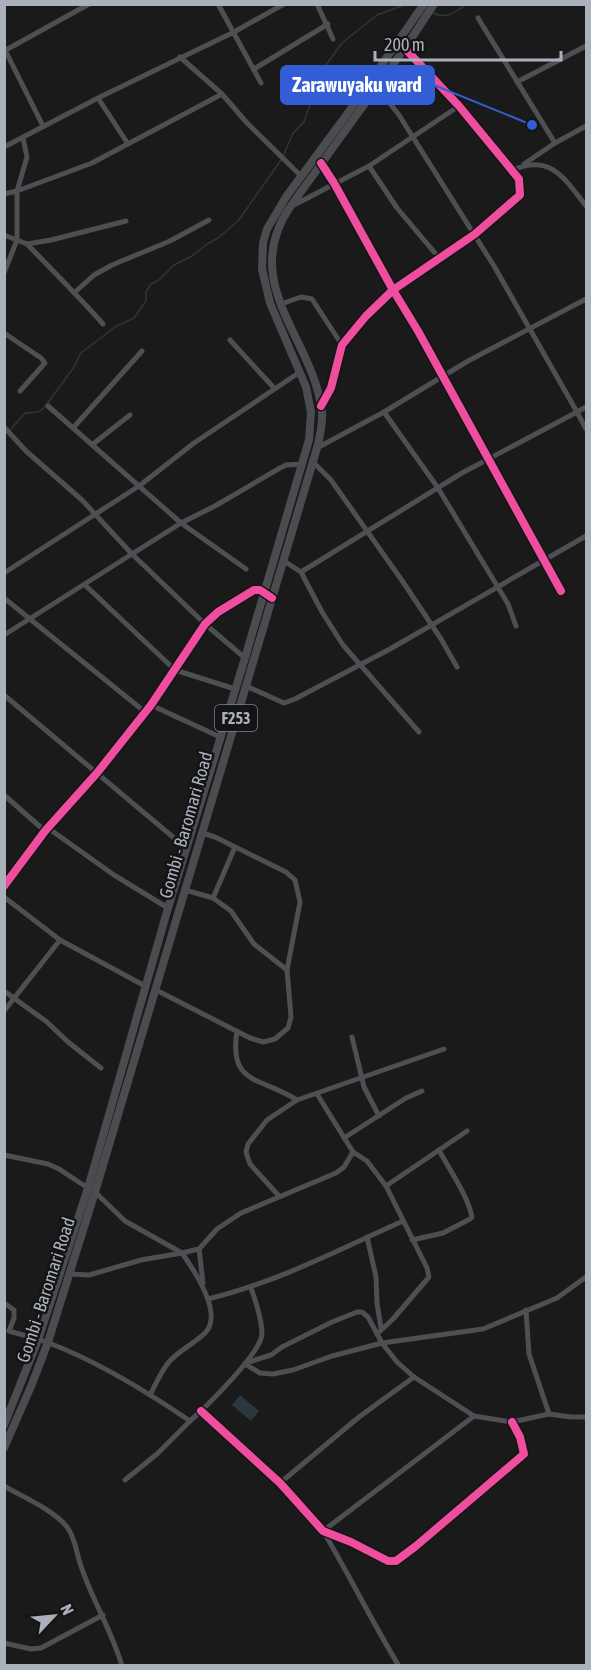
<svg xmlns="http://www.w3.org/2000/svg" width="591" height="1670" font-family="'Asap Condensed',sans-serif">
<rect width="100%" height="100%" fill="#1a1a1a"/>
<polygon fill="#2c363d" points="240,1395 259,1411 251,1421 232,1405"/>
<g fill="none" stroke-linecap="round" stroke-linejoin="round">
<g stroke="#2c363d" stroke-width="1.5">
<path d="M431,12c15,8 23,1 36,-8"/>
<polyline points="283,156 293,133 304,122 321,72 342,43 377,15 407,4"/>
<polyline points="11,429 25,413 38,412 44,408 74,367 81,353 115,327 134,318 146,301 146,292 151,284 159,280 174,265 192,256 207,244 218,238 238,221 281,160"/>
</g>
<g stroke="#4e4f53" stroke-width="5">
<polyline points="218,4 261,83"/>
<polyline points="317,4 333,39"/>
<polyline points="478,18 555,143"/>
<polyline points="5,50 43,126"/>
<polyline points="4,51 89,4"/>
<polyline points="180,57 222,94 247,123 301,176"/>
<polyline points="254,69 328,24"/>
<polyline points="517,82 586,46"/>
<polyline points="377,87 399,115 494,266 577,412 586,407"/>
<polyline points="98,98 128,144"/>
<polyline points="4,147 98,98 234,32 284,4"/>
<polyline points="321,164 334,183 393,290 418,331 561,591"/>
<polyline points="524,164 555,143 586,126"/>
<polyline points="369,166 397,208 440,259"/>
<path d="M511,171c39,-19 54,8 75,35"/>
<polyline points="4,194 17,191 92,163 222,94"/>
<polyline points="294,205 369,166 459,106"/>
<polyline points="4,235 27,244 51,240 126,221"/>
<path d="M27,244c26,27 52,53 76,80"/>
<polyline points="4,273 17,240 17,191 27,157 23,138"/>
<polyline points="75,292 94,275 112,265 170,241 209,220"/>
<polyline points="281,304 301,297 312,299 342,345"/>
<polyline points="4,333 41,358 45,363 20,391"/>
<polyline points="230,340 274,388"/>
<polyline points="48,406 181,523 246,569"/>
<polyline points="321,406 331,388 342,345 366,316 393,290 475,234 520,195 519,179 459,106 399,42"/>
<polyline points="384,412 438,488 508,604 516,626"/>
<polyline points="4,427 26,451 82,500 131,553 205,624 245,658"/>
<polyline points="73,428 142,351"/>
<polyline points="93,444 130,415"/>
<polyline points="317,448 384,412 468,361 586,299"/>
<polyline points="313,462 331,480 403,582 441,639 457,667"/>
<polyline points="284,561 301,572 322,612 343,645 419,732"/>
<polyline points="301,572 462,473 577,412 586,429"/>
<polyline points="4,573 139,486 194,443 300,372"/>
<polyline points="85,585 175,670 235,689"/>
<polyline points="4,598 145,712"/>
<polyline points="4,635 181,523 215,506 280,468 286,465 303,464"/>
<polyline points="246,686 284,703 295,699 390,649 586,536"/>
<polyline points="4,695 186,848"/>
<polyline points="151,705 220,737"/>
<polyline points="4,795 45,831"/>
<polyline points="48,828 114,875 168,908"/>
<polyline points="4,886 45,831 97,773 151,705 205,624 218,612 254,590 260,590 265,595"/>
<polyline points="185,890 213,898 231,911 254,944 287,970"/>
<polyline points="4,897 60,940 145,986"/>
<polyline points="213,898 235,847"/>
<polyline points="156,990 250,1038 263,1042 275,1039 288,1028 291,1017 287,970 300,902 295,880 286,872 215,837 202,833"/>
<polyline points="4,991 47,1022 68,1042 101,1068"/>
<polyline points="4,1011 60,940"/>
<path d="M237,1031c-9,55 25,46 60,69"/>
<polyline points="352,1037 364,1087 379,1116"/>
<polyline points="317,1094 353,1152 367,1161 386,1186 427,1268 429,1277 393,1319 377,1334"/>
<polyline points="344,1138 406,1098 422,1091"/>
<polyline points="439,1150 467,1131"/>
<polyline points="4,1155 48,1164 59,1169 88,1188"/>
<path d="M386,1186l53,-36c11,21 28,44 33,67l-2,2 -27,14 -31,7"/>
<polyline points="95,1192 125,1221 182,1253 199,1249 217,1229 241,1213 336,1173 344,1167 353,1152"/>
<polyline points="279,1196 250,1164 246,1152 248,1144 267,1120 297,1100 444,1049"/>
<polyline points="367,1237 376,1277 377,1303 381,1328"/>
<polyline points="199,1249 203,1283"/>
<path d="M69,1274l20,1 52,-15 41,-7c12,17 42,61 23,80 -11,11 -26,17 -36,29 -8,9 -13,22 -19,33"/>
<path d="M208,1299c70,-17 130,-49 195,-78"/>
<path d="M4,1303l10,7v8l-5,13c13,4 27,7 40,12 50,19 97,48 141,78 16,-14 71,-68 72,-87 0,-15 -6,-32 -11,-46"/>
<polyline points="526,1310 529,1354 549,1414"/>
<polyline points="246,1363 271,1355 282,1347 332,1322 357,1312 362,1312 368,1317 382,1343 397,1362 414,1377 474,1416 512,1422 549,1414 571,1417 586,1417"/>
<polyline points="245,1364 260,1373 273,1374 293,1370 332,1356 382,1343 483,1329 557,1298 586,1277"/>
<polyline points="201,1411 280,1483 323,1531 351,1542 388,1561 396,1561 416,1546 524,1454 520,1437 512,1422"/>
<polyline points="125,1480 157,1454 190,1421"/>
<polyline points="280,1483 359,1417 414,1377"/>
<path d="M4,1486c19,11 50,24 63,41 9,12 9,26 14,39 11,34 31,65 41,100"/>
<polyline points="4,1643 31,1649 41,1648 103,1615"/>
<path d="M399,1666c-27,-44 -49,-90 -76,-135l151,-115"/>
</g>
<g stroke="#4b4c4f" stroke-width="8">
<polyline points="4,1425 38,1340 88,1188 168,908 245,658 309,440 311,412 306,387 270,303 262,269 263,243 267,229 286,197 348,113 424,4"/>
<path d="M4,1448l28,-64 16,-42 47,-150 222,-744c3,-12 6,-24 5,-36 -8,-73 -84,-128 -32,-205l115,-159 29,-44"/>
</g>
<g stroke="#141416" stroke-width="11">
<g id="cycleway">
<polyline points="321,163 334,183 393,290 418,331 561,591"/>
<polyline points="321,406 331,388 342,345 366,316 393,290 475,234 520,195 519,179 459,106 399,42"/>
<polyline points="4,886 45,831 97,773 151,705 205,624 218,612 254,590 260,590 272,598"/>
<polyline points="201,1411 280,1483 323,1531 351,1542 388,1561 396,1561 416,1546 524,1454 520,1437 512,1422"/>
</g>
</g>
<use href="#cycleway" stroke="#ef4d9e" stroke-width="8"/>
</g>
<g text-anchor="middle" stroke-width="5" stroke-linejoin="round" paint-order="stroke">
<rect fill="#141416" stroke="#7e828a" stroke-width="1.5" x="215" y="705" width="42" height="26" rx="4.5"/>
<g font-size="16" font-weight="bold" fill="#abb1bb">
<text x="236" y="724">F253</text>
</g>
<g font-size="18" fill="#abb1bb" stroke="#141416">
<text transform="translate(186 825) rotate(-74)" y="6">Gombi - Baromari Road</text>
<text transform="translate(46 1290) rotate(-72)" y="6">Gombi - Baromari Road</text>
</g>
</g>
<path fill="none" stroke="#325dd4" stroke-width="2" d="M532 125L434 85"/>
<circle fill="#325dd4" stroke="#141416" stroke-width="2" cx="532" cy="125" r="6"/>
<rect fill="#325dd4" stroke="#325dd4" stroke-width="2" x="281" y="66" width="153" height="38" rx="6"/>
<g font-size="20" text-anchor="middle" font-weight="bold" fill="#fff">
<text x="357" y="92">Zarawuyaku ward</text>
</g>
<rect width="591" height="1670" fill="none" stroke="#abb1bb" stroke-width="12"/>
<g transform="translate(54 1616) rotate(64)" stroke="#141416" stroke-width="4.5" paint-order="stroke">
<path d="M0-4.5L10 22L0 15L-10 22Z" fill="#abb1bb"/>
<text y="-9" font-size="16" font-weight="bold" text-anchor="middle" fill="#abb1bb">N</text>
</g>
<path d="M375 51v9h186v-9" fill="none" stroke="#abb1bb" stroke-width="3"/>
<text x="384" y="51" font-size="18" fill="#abb1bb" stroke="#141416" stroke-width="4.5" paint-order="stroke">200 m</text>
</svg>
